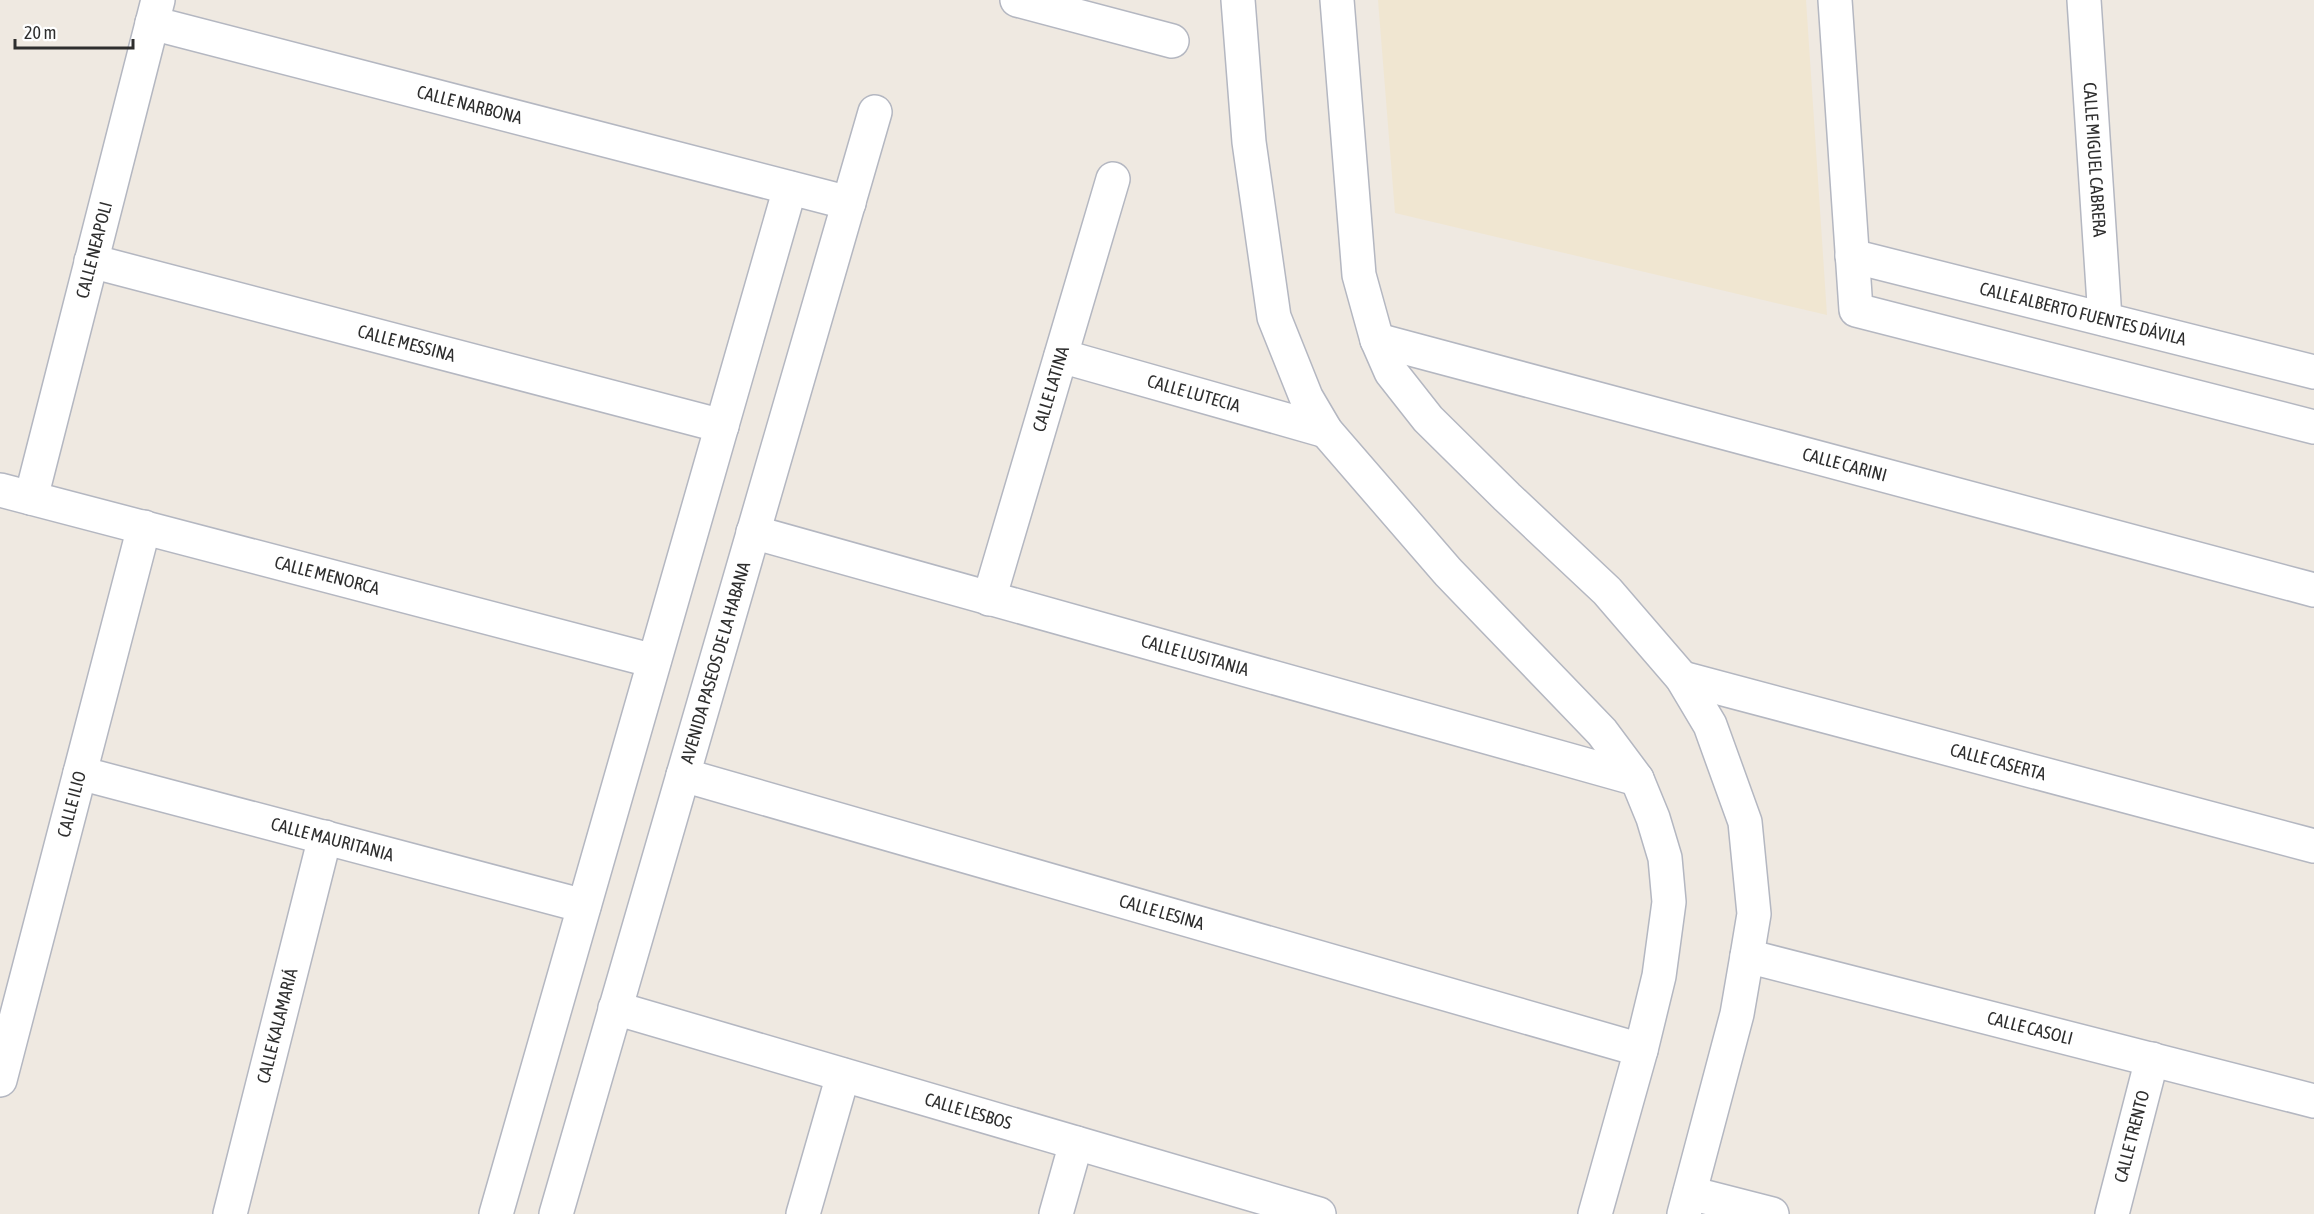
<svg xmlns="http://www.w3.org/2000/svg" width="2314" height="1214" font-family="'Asap Condensed',sans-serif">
<rect width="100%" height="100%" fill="#efe9e1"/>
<polygon fill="#f0e6d1" points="1378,0 1806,0 1827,315 1395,213"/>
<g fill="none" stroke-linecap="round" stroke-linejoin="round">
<g stroke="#b4b7c1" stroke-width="36">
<g id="minor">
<polyline points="1017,0 1172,41"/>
<polyline points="1238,0 1249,142 1274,317 1306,397 1326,431 1448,572 1602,732 1637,779 1653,818 1665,858 1669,902 1659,976 1641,1050 1595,1214"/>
<polyline points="1337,0 1359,275 1377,340 1391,372 1428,419 1507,497 1607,591 1682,678 1710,725 1745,822 1754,914 1747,956 1737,1014 1684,1214"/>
<polyline points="1835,0 1856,310 2314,427"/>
<path id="s1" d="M2084,0l21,319"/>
<path id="s2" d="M152,23l697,180"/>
<path id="s3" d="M1852,256l462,116"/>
<path id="s4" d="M91,261l631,165"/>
<path id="s5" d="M1377,340l937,250"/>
<path id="s6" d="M1061,356l265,75"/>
<path id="s7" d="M0,490l654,171"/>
<path id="s8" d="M31,498l127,-498"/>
<path id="s9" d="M753,532l884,247"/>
<path id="s10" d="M989,599l124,-420"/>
<path id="s11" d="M1682,678l632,168"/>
<path id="s12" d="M80,773l504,133"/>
<path id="s13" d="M683,775l958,275"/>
<path id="s14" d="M1747,956l567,145"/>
<path id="s15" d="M615,1008l704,206"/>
<path id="s16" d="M0,1080l144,-553"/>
<polyline points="1690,1193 1772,1214"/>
<path id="s17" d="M230,1214l95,-377"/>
<polyline points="496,1214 790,188"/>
<path id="s18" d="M556,1214l319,-1102"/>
<polyline points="803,1214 843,1075"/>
<polyline points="1056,1214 1076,1143"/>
<path id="s19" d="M2112,1214l40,-155"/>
</g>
</g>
<use href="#minor" stroke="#fff" stroke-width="33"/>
</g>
<g text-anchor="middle" stroke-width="6" stroke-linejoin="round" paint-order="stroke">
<g font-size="18" fill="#2e2e2e" stroke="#fff">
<text dy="6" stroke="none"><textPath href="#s2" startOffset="328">CALLE NARBONA</textPath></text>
<text dy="6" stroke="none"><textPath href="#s1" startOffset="160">CALLE MIGUEL CABRERA</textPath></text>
<text dy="6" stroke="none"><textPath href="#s8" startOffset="256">CALLE NEAPOLI</textPath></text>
<text dy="6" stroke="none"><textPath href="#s3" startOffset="238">CALLE ALBERTO FUENTES DÁVILA</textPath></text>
<text dy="6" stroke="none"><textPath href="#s4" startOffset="326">CALLE MESSINA</textPath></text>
<text dy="6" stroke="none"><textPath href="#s10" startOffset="219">CALLE LATINA</textPath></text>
<text dy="6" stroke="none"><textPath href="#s6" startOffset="138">CALLE LUTECIA</textPath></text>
<text dy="6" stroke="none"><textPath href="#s5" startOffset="484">CALLE CARINI</textPath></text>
<text dy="6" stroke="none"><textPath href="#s7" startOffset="338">CALLE MENORCA</textPath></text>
<text dy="6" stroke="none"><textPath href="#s9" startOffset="459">CALLE LUSITANIA</textPath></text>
<text dy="6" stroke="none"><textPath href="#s18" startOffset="574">AVENIDA PASEOS DE LA HABANA</textPath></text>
<text dy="6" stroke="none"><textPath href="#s11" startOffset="327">CALLE CASERTA</textPath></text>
<text dy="6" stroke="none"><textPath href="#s16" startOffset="285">CALLE ILIO</textPath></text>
<text dy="6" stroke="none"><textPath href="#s12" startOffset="261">CALLE MAURITANIA</textPath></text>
<text dy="6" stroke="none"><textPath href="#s13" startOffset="498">CALLE LESINA</textPath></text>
<text dy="6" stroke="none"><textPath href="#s17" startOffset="194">CALLE KALAMARIÁ</textPath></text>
<text dy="6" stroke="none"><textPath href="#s14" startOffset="292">CALLE CASOLI</textPath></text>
<text dy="6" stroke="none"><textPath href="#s15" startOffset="368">CALLE LESBOS</textPath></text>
<text dy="6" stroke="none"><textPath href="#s19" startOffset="80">CALLE TRENTO</textPath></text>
</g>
</g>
<path d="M15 39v9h118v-9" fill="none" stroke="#2e2e2e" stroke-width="3"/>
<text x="24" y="39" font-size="18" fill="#2e2e2e" stroke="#ffffff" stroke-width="4.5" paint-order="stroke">20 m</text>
</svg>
